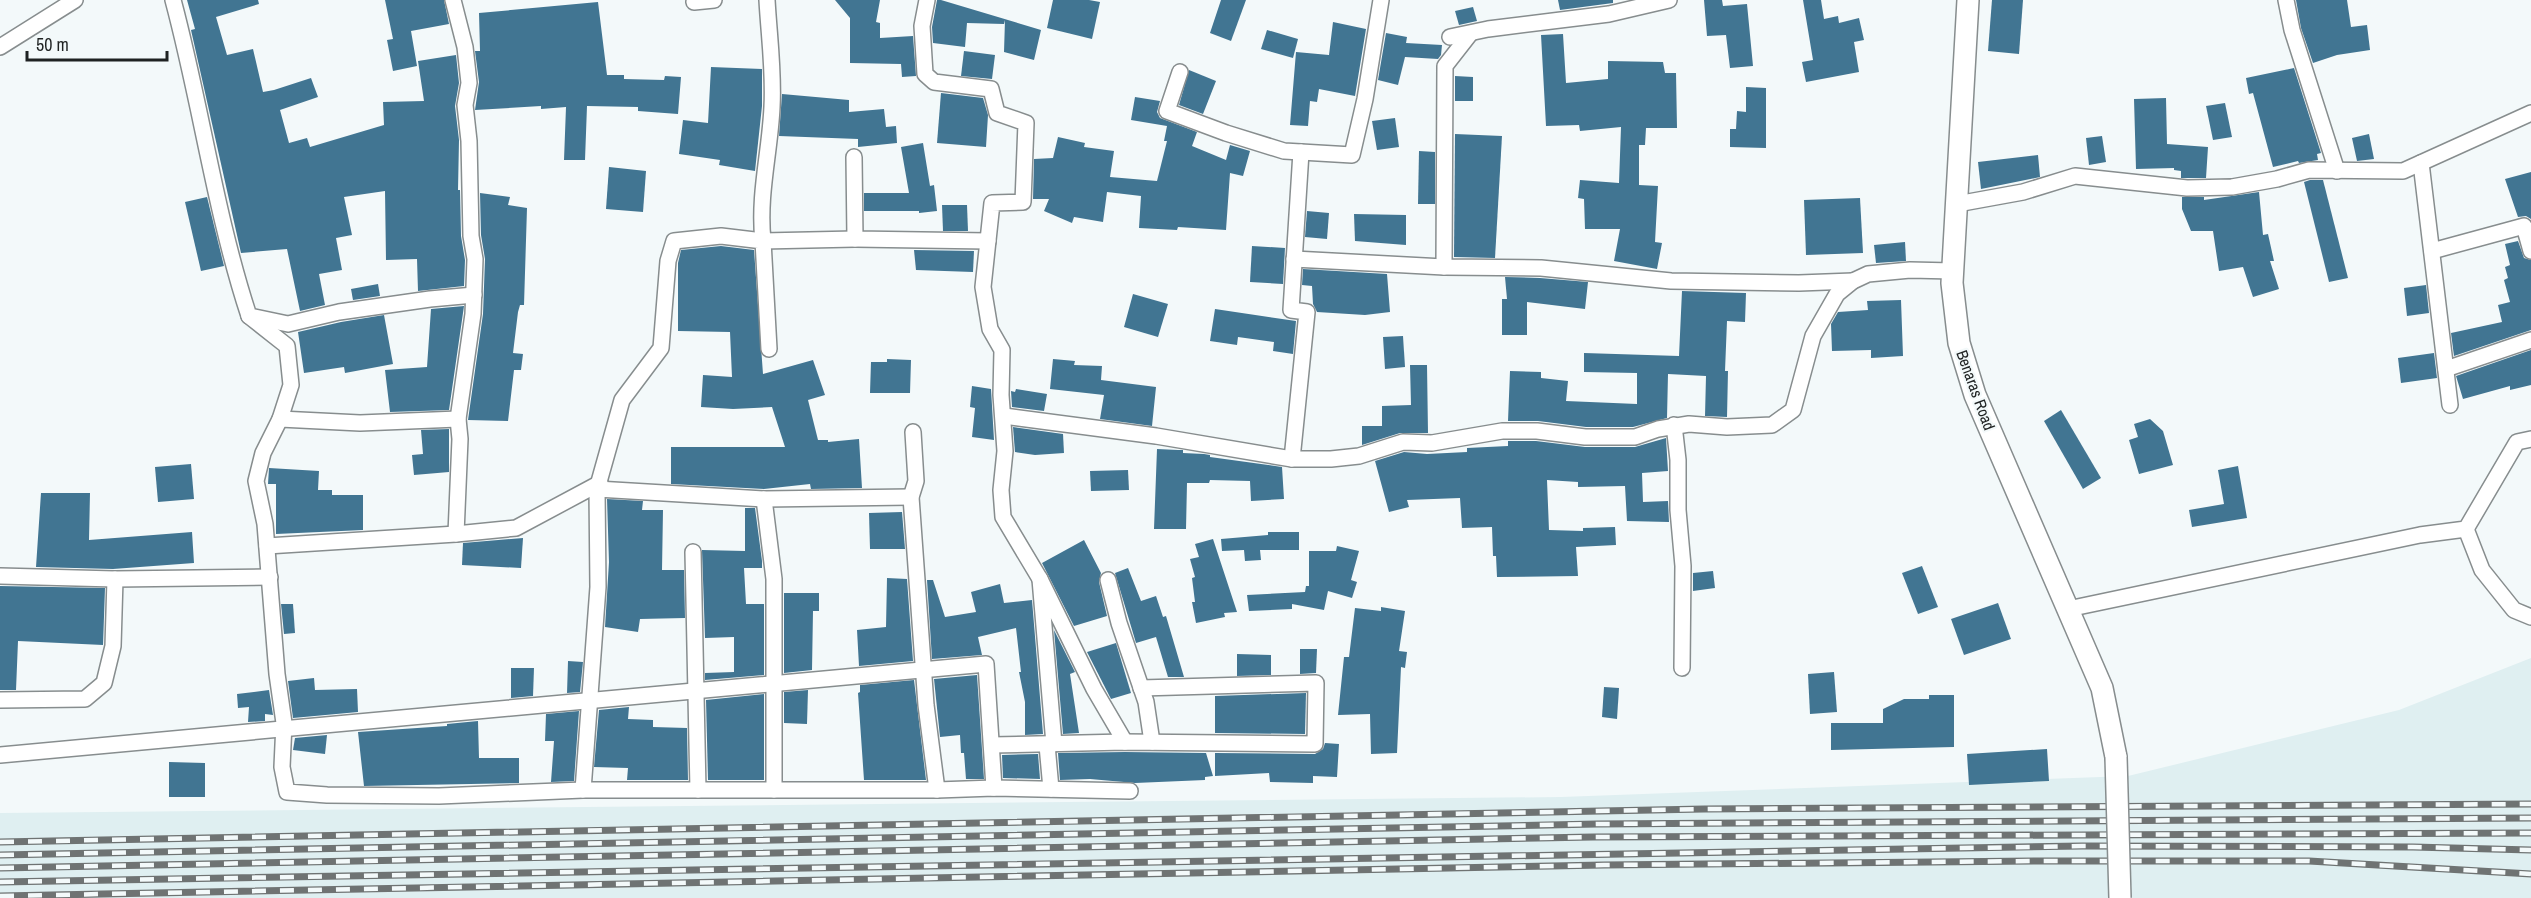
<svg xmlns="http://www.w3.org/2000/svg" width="2531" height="898" font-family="'Archivo Narrow',sans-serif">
<rect width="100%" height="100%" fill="#f3f9fa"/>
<polygon fill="#dfeff1" points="2531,658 2531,898 0,898 0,813 1561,797 2128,776 2399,710"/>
<g fill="#417592">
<polygon points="187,0 258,0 259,4 216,17 227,55 253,49 263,92 274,90 311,78 318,97 280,110 289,143 307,138 310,147 384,125 383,102 424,101 418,61 456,55 459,83 455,106 459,140 458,190 460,190 461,236 465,260 464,286 418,291 417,259 386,260 385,191 344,197 352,235 336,238 342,270 319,274 325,305 300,311 287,249 241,253 191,30 195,29"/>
<polygon points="385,0 444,0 449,24 411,31 417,66 393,71 387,40 393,39"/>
<polygon points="835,0 880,0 876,22 880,23 880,38 913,36 916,76 902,77 901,64 850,63 850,18"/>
<polygon points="937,0 941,0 1041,30 1034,60 1004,52 1005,20 1004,24 967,23 965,47 933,43 932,27"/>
<polygon points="1053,0 1089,0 1100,2 1092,39 1047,28"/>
<polygon points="1221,0 1246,0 1231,41 1210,33"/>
<polygon points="1558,0 1613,0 1613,3 1560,10"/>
<polygon points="1704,0 1722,0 1723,6 1747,4 1753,66 1730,68 1726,35 1707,36"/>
<polygon points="1803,0 1821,0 1824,19 1838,16 1839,23 1859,18 1864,40 1854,42 1859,72 1806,82 1802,62 1813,60"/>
<polygon points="1992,0 2023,0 2019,54 1988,51"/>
<polygon points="2296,0 2347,0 2351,27 2367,25 2370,50 2337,55 2313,63 2301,28"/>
<polygon points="598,2 607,75 624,75 624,79 664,80 665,76 681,77 678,114 638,111 638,107 587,106 585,160 564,160 566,107 541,109 541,106 475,110 479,82 475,51 480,51 479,13"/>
<polygon points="1473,7 1477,21 1459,25 1455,11"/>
<polygon points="1333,22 1366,29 1355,96 1319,89 1317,102 1310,101 1308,126 1290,125 1296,52 1329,55"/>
<polygon points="1267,30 1298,39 1293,58 1261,49"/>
<polygon points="1386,33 1407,37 1406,43 1442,45 1441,55 1438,59 1405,57 1398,85 1378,80"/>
<polygon points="1563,34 1566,83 1608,79 1608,61 1663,62 1665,73 1676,73 1677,128 1646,128 1645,145 1639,145 1639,185 1658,186 1655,242 1662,243 1657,269 1614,261 1620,229 1585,229 1584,199 1578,198 1580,180 1619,183 1621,127 1580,131 1579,125 1546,126 1541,35"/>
<polygon points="964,51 995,55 992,79 961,76"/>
<polygon points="711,67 762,69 762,106 755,171 719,165 720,160 679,154 683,120 708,123"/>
<polygon points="2294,68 2321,153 2317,154 2318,160 2299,163 2298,161 2273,167 2253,93 2249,94 2246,78"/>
<polygon points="1189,70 1216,81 1203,114 1179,105"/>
<polygon points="1455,76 1473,77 1473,101 1455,101"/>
<polygon points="1746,87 1766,88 1766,148 1730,147 1730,129 1736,129 1737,111 1746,112"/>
<polygon points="941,93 983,98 988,115 986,147 937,143"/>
<polygon points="782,94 849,100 849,112 884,109 886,127 896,126 897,143 858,147 858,139 779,136"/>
<polygon points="1135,97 1160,101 1157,112 1160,118 1197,132 1192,146 1226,160 1230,145 1250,151 1243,176 1230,173 1226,230 1178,227 1177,230 1139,228 1141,196 1107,192 1103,222 1074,217 1072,223 1044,211 1049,199 1033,199 1034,159 1053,158 1058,137 1085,143 1084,147 1114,151 1110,177 1157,181 1167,141 1164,141 1167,126 1131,120"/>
<polygon points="2166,98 2167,144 2208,147 2206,178 2181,178 2181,171 2174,170 2174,168 2136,169 2134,99"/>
<polygon points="2225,103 2232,137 2213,140 2206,106"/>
<polygon points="1395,118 1399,147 1377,150 1372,121"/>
<polygon points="1455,134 1502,136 1495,258 1454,257"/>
<polygon points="2369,134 2374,159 2357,161 2352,138"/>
<polygon points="2102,136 2106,162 2089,165 2086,138"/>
<polygon points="923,143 930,186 934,185 937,211 919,213 919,211 864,211 864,193 909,193 901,147"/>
<polygon points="1419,151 1435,152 1435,204 1418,204"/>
<polygon points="2038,155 2040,177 1981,189 1978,162"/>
<polygon points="609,167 646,171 643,212 606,209"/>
<polygon points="2531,172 2531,219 2526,216 2518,217 2505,179"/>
<polygon points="2310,180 2323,180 2348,278 2329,282 2304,182"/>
<polygon points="2259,192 2263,235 2268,234 2274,261 2270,261 2279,289 2253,297 2243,267 2219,271 2213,231 2191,231 2182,209 2182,197 2204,197 2204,200"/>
<polygon points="480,193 510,197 508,205 527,208 524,305 520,305 518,312 513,353 523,354 521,370 514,370 508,421 468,420 483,314 485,259 481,235"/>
<polygon points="207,197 224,266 201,271 185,202"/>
<polygon points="1860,198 1863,253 1806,255 1804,200"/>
<polygon points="942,205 967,205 968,231 943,231"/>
<polygon points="1307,211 1329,213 1327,239 1305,237"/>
<polygon points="1354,214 1406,215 1406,245 1355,241"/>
<polygon points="2518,241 2524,258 2531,260 2531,330 2454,356 2451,333 2502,322 2498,305 2510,302 2504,280 2508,278 2505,267 2510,265 2505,244"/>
<polygon points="1905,242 1906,261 1876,263 1874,245"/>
<polygon points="721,246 754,250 763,374 813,360 825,395 808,400 818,440 828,440 828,442 859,439 862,488 811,489 810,484 764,489 671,484 671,447 785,447 772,407 733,409 701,407 703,375 732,377 730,332 678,331 678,263 681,250"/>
<polygon points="1252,246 1285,248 1283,284 1250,282"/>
<polygon points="914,250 974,251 973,272 916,270"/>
<polygon points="1303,269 1387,274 1390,312 1365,315 1317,312 1313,304 1312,286 1302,285"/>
<polygon points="1505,277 1540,278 1588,282 1585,309 1527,302 1527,335 1502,335 1502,299 1507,299"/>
<polygon points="378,284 380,296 353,300 351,289"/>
<polygon points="2426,285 2429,313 2407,316 2404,288"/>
<polygon points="1682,291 1746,293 1745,322 1727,321 1725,371 1728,371 1727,417 1705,416 1706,376 1668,374 1667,418 1633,427 1586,427 1538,421 1508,421 1510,371 1541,372 1541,378 1568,381 1566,401 1637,404 1637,373 1584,372 1584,353 1679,356"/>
<polygon points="1133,294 1168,304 1158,337 1124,327"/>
<polygon points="1901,300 1903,356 1871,358 1871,350 1832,351 1831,324 1838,312 1868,310 1867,301"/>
<polygon points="464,306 449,410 390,412 385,370 427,367 431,309"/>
<polygon points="1215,309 1296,321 1293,354 1273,351 1274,342 1238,337 1237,345 1210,341"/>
<polygon points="384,315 393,364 345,373 344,367 304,373 298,332 341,322"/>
<polygon points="1403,336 1405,367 1385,369 1383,337"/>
<polygon points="2531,350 2531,385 2510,390 2510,386 2463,399 2456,376"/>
<polygon points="2434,353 2437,378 2401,383 2398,358"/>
<polygon points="887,359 911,360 910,393 870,393 871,362 887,362"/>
<polygon points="1053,359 1075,361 1074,365 1102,366 1101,380 1156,387 1152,426 1100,419 1104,395 1050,389"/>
<polygon points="1410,365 1427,365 1428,433 1400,433 1362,445 1362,426 1382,426 1382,406 1411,405"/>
<polygon points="972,386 991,389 994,440 972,437 975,408 970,407"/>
<polygon points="1016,389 1047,394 1044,411 1012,407 1011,391 1015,392"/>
<polygon points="2061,410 2101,478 2083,489 2044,421"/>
<polygon points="2150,419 2163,431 2173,465 2139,474 2129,440 2138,437 2134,424"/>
<polygon points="1013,427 1063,434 1064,453 1035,455 1015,452"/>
<polygon points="449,429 449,472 414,475 412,455 423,454 421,430"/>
<polygon points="1666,438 1668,471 1642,473 1643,502 1668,501 1669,522 1627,521 1625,486 1578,487 1578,482 1547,480 1549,530 1583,531 1583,528 1615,527 1616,545 1576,547 1578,576 1497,577 1496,556 1493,556 1492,527 1462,528 1460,498 1407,500 1409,507 1389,512 1375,461 1404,452 1427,454 1467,452 1467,448 1508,446 1508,441 1536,441 1585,447 1635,447"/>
<polygon points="1157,449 1178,450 1183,450 1183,453 1204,454 1210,455 1210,457 1282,467 1284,499 1251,501 1250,481 1210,480 1209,483 1187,483 1186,529 1154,529"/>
<polygon points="191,464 194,499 158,502 155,467"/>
<polygon points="2238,466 2247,518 2192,527 2189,510 2224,504 2218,470"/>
<polygon points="269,468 319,471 318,490 332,490 332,495 363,495 363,530 276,534 276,484 268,484"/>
<polygon points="1128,470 1129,490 1091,491 1090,471"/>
<polygon points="41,493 90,493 89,540 192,532 194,563 113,569 36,567"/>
<polygon points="607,499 643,501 642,510 663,510 662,570 684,570 685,618 640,619 638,632 605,627 609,562"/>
<polygon points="745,508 755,508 762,561 762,568 744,568 746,604 764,604 764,675 705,680 705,673 734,672 734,637 705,638 702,550 745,551"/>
<polygon points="902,512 905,549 870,549 869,513"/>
<polygon points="1268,532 1299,532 1299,550 1260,550 1261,560 1245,561 1244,550 1222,551 1221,539 1268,535"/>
<polygon points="523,538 521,568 462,565 463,543"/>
<polygon points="1213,539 1237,612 1224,613 1225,617 1196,623 1192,602 1195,602 1192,578 1195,577 1190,559 1199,557 1195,544"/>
<polygon points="1084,540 1101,573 1099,582 1107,616 1074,626 1042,563"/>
<polygon points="1337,546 1359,551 1351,580 1357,582 1352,598 1328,591 1324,610 1292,604 1292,609 1249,611 1247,595 1305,592 1306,586 1309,586 1309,551 1336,551"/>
<polygon points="1922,566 1938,607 1918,614 1902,573"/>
<polygon points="1128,568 1141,601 1156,596 1163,617 1166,616 1184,677 1168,677 1156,637 1136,643 1115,573"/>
<polygon points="1713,571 1715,588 1693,591 1693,573"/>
<polygon points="887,578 907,579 913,661 859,666 857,630 886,627"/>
<polygon points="927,580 933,580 945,617 976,612 971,592 1000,584 1004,603 1032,600 1043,734 1025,735 1025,702 1019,672 1021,672 1016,628 978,637 982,655 932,659"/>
<polygon points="0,586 105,588 103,645 18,641 16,690 0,690"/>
<polygon points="784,593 819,593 819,611 813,611 812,670 784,673"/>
<polygon points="1998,603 2011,639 1964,655 1951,619"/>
<polygon points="281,604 293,604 295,633 284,634"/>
<polygon points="1381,607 1405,611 1399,651 1407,652 1405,668 1401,667 1397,753 1371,754 1370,714 1338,715 1344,657 1349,657 1355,608 1381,611"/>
<polygon points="1054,630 1075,672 1070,674 1079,733 1063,734"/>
<polygon points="1116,643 1131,693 1111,699 1087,652"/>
<polygon points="1300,649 1317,649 1316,673 1300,674"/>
<polygon points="1237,654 1271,655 1271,675 1237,676"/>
<polygon points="568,661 583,662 580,692 567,693"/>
<polygon points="511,668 534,668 533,696 511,698"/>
<polygon points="1834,672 1837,712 1810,714 1808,674"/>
<polygon points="977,675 984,779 966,779 964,753 961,753 960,735 940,737 934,679"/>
<polygon points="314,678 315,690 357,689 358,712 293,718 288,681"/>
<polygon points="914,680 926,780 864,780 858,693 860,692 860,685"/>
<polygon points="1604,687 1619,688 1617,719 1602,717"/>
<polygon points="269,690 273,715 265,714 265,721 248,722 249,707 238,708 237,694"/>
<polygon points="808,690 807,724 784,723 784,692"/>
<polygon points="1306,693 1305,734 1215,733 1215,696"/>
<polygon points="764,694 764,780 708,780 706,700"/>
<polygon points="1929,695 1954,695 1954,747 1831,750 1831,723 1883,723 1883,709 1904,699 1929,699"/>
<polygon points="629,707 628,719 653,720 653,727 687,728 688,780 627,780 628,768 594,767 599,710"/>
<polygon points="579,711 574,781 551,782 554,741 545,741 546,714"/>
<polygon points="478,721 479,758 519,758 519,783 364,786 358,732 447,726 447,724"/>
<polygon points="327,735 325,754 293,750 295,738"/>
<polygon points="1325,743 1339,744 1337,777 1313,776 1313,783 1270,782 1269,773 1215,776 1215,753 1315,754 1323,749"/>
<polygon points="2047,749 2049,781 1969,785 1967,754"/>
<polygon points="1125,752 1206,753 1213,776 1205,777 1205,780 1135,783 1090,779 1060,780 1058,753"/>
<polygon points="1038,754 1040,779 1003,778 1002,755"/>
<polygon points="169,762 205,763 205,797 169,797"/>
</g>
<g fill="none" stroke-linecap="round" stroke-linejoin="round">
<g stroke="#878d8e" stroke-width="18">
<g id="minor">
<path d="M173,0c28,104 42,213 76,316l39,8 51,-12 91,-13 44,-4"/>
<polyline points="453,0 465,47 469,83 465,105 469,141 471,236 475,259 473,314 458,419 460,439 456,534"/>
<path d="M767,0c2,36 7,71 5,107 -2,45 -14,88 -9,134l92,-2"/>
<polyline points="927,0 922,26 925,74 934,82 991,89 997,113 1026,123 1023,202 992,203 983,287 990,329 1002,350 1001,395 1005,451 1001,490 1003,517 1040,579"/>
<polyline points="2286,0 2292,30 2337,171"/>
<polyline points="694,2 714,0"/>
<polyline points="1450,37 1488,29 1609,14 1669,0"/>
<polyline points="0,47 75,0"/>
<polyline points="1180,72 1167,111 1226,133 1284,151 1352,155 1365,99 1381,0"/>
<polyline points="1301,152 1291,310 1307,312 1292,459 1331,459 1359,456 1403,442 1432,443 1502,431 1537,431 1585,437 1635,437 1658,429 1689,424 1727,427 1772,425 1793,410 1813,336 1837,294 1853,281 1868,274 1910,270 1953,271"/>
<polyline points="854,157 855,239 988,241"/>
<polyline points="2421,163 2450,405"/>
<polyline points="1957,204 2023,192 2075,176 2187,188 2232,187 2277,179 2309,170 2403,171 2531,113"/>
<polyline points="2432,251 2524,226 2531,251"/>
<polyline points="1294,259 1444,267 1541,268 1671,281 1799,283 1853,281"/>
<polyline points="1444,267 1445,66 1470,34"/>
<polyline points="249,316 287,346 291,385 280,419 263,453 256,481 265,524 277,674 284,723 282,767 287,792 327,795 439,796 583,790 937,790 994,788 1130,791"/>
<polyline points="2446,369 2531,340"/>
<polyline points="1004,416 1156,436 1292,459"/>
<polyline points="280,419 360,423 458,419"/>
<polyline points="1674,425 1678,460 1678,510 1683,566 1682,668"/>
<polyline points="913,432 916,481 911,497 926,705 937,790"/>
<polyline points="597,489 764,499 911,497"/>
<polyline points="764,499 774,579 774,790"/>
<polyline points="2466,529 2482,570 2514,610 2531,617"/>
<polyline points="267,546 456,534 516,528 600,483"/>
<polyline points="693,552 698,790"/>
<polyline points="0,576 115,579 270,577"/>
<polyline points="1108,580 1119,623 1146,702 1152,742"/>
<polyline points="2068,609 2420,535 2466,529 2517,442 2531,439"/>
<polyline points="0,700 85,699 104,683 113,646 115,579"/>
<polyline points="1054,744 1040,579 1094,689 1125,742"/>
<polyline points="992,745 1125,742 1315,744 1316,683 1141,688"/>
<polyline points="1047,745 1051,789"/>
<polyline points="0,755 986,664 994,788"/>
<polyline points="583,790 598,587 597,489 622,400 661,348 668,261 674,241 721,236 763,241 769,349"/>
</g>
</g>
<g stroke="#878d8e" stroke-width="24">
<polyline id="secondary" points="1968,0 1952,283 1959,343 1975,395 2102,688 2116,757"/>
</g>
<use href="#minor" stroke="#fff" stroke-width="15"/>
<use href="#secondary" stroke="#fff" stroke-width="21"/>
<g stroke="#6f7373" stroke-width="7">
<g id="rail">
<polyline points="0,842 1704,809 2531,804"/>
<polyline points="0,855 1597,824 2531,818"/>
<polyline points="0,868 1593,837 2531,833"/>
<polyline points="0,882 2082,846 2413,847 2531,850"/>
<polyline points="0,896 1604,865 2036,861 2309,861 2531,874"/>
</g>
</g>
<use href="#rail" stroke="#f3f9fa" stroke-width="4.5" stroke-dasharray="14" stroke-linecap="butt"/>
<g stroke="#878d8e" stroke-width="24" stroke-linecap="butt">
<polyline id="secondary-bridge" points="2116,757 2120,898"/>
</g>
<use href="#secondary-bridge" stroke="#fff" stroke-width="21"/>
</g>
<g text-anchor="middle" stroke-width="4.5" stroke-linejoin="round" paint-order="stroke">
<g font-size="16" fill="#1f2222" stroke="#f3f9fa">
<text transform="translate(1976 390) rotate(70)" y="6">Benaras Road</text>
</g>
</g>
<path d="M27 51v9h140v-9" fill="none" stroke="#1f2222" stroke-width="3"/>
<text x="36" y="51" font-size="18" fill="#1f2222" stroke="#f3f9fa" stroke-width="4.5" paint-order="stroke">50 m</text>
</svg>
